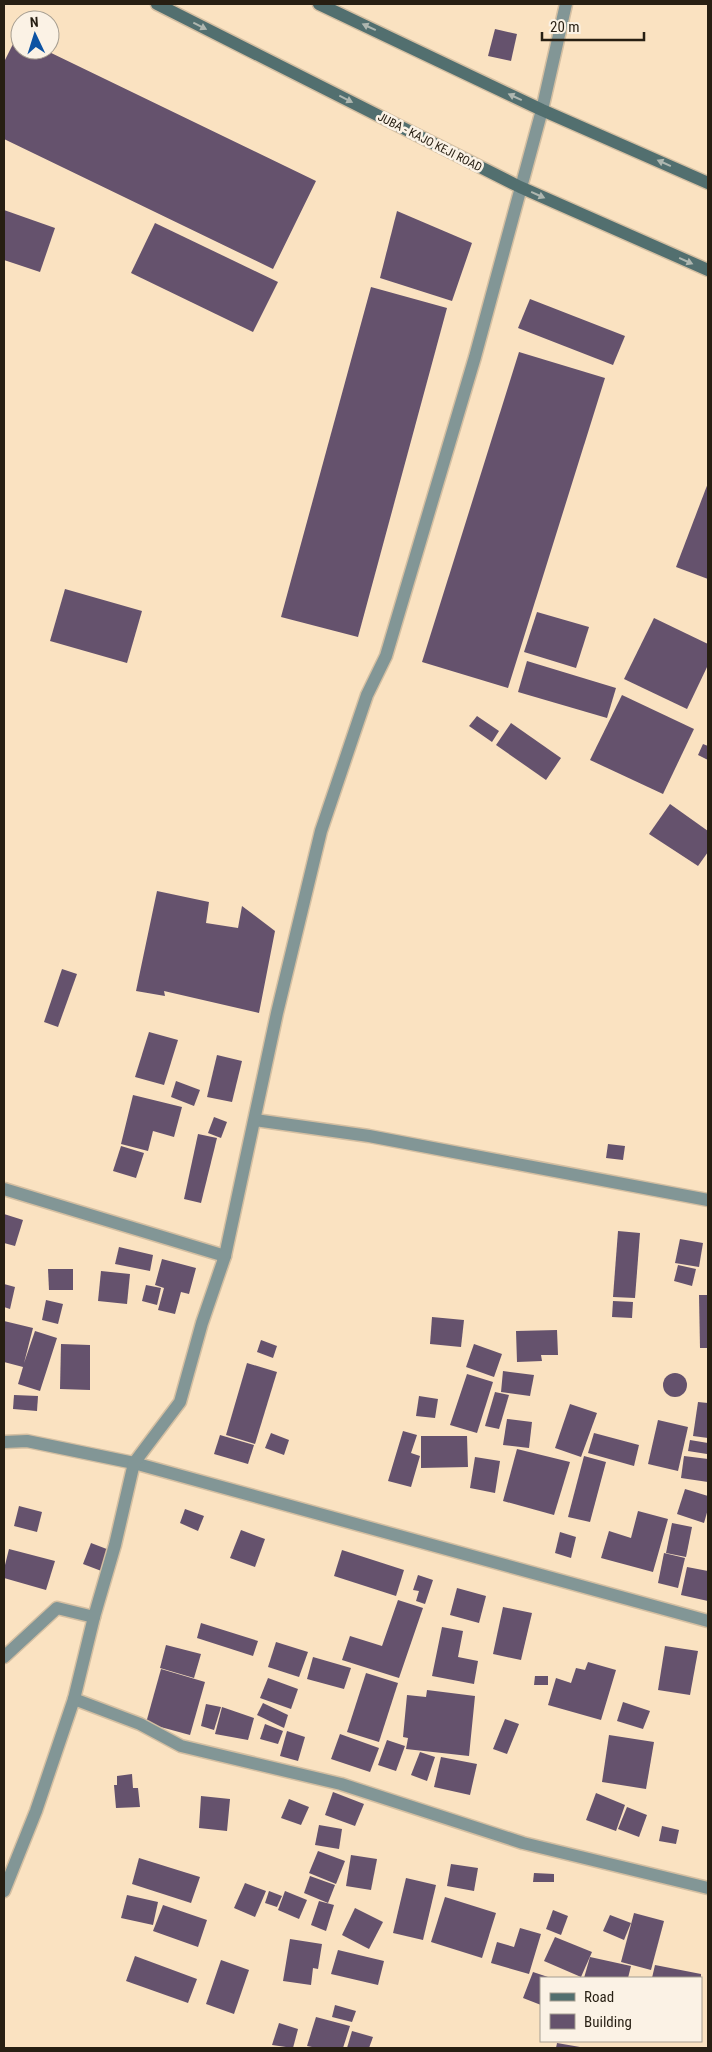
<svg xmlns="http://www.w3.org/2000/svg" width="712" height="2052" font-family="'Roboto Condensed',sans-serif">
<rect width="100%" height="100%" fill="#fae2c1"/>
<g fill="#65526d">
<polygon points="495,29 517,34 511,61 488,56"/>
<polygon points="17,36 20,38 20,50 45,50 316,181 273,269 4,139 4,62"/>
<polygon points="4,210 55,228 40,272 4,260"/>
<polygon points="397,211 472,243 452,301 380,278"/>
<polygon points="155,223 278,282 253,332 131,273"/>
<polygon points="371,287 447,308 358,637 281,617"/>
<polygon points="530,299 625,336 613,365 518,328"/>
<polygon points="519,352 605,378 508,688 422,662"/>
<polygon points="708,483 708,579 676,567"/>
<polygon points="65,589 142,611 127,663 50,641"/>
<polygon points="537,612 589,627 576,668 524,652"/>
<polygon points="654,618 708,644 708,665 687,709 624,679"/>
<polygon points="527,661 616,688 607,718 518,692"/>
<polygon points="622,695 694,729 663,794 590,760"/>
<polygon points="477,716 499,731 492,742 469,726"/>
<polygon points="511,723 561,758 546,780 496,745"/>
<polygon points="703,744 708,746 708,760 698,755"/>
<polygon points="670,804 708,831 708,852 698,866 649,834"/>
<polygon points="157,891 209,902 206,923 238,928 242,906 275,931 259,1013 164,991 165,996 136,991"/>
<polygon points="62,969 77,974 58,1027 44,1022"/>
<polygon points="149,1032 178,1040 164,1085 135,1077"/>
<polygon points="217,1055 242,1061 232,1102 207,1097"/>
<polygon points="176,1081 200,1090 194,1106 171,1097"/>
<polygon points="133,1095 182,1107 174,1137 153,1131 148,1151 121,1144"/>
<polygon points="214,1117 227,1122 221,1138 208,1133"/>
<polygon points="198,1134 217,1138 201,1203 184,1199"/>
<polygon points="608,1144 625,1146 623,1160 606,1158"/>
<polygon points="121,1146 144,1153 136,1178 113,1171"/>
<polygon points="4,1214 23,1220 15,1246 4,1243"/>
<polygon points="618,1231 640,1233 635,1298 613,1297"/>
<polygon points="680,1239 703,1243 699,1267 675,1263"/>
<polygon points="119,1247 153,1255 150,1271 115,1264"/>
<polygon points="162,1259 196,1268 189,1294 181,1292 175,1314 158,1310 164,1288 155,1285"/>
<polygon points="678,1265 696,1269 692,1286 674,1281"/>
<polygon points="48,1269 73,1269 73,1290 49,1290"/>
<polygon points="101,1271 130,1274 127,1304 98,1301"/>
<polygon points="4,1284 15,1287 10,1309 4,1307"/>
<polygon points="146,1285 161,1288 157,1305 142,1301"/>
<polygon points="699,1295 708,1295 708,1348 700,1348"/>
<polygon points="46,1300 63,1304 58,1324 42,1320"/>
<polygon points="613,1301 633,1302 632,1318 612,1317"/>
<polygon points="432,1317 464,1320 461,1347 430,1344"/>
<polygon points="4,1321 33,1328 24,1363 35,1331 57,1338 40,1391 18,1384 23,1367 4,1362"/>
<polygon points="557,1330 558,1355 541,1355 542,1361 517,1362 516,1331"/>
<polygon points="261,1340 277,1346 273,1358 257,1352"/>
<polygon points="61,1344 90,1345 90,1390 60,1389"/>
<polygon points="474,1344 502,1354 494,1377 466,1367"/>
<polygon points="247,1363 277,1372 255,1444 226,1435"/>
<polygon points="503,1371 534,1375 530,1396 501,1392"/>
<circle cx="675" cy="1385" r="12"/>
<polygon points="467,1374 493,1382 477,1433 450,1425"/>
<polygon points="495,1392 509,1395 499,1429 485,1426"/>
<polygon points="14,1395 38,1396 37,1411 13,1409"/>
<polygon points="419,1396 438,1399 435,1418 416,1416"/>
<polygon points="698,1402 708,1403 708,1438 693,1436"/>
<polygon points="570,1404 597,1413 581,1457 555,1448"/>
<polygon points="507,1419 532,1422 529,1448 503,1445"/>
<polygon points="658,1420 688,1427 678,1471 648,1464"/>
<polygon points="403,1431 417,1435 411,1453 420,1456 411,1487 388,1481"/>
<polygon points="271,1433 289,1440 284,1455 265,1448"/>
<polygon points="594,1433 639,1445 634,1466 588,1453"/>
<polygon points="220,1435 254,1445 248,1464 214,1454"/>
<polygon points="421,1436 467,1436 468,1467 421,1468"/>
<polygon points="690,1440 708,1443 707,1454 688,1451"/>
<polygon points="517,1449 570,1462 554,1515 503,1501"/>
<polygon points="584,1456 606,1462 590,1522 568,1517"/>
<polygon points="684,1456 708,1459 708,1482 681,1478"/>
<polygon points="475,1457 500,1461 495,1493 470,1488"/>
<polygon points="685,1489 708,1496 708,1509 704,1523 677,1514"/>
<polygon points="19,1506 42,1512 37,1532 14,1526"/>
<polygon points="185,1509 204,1516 198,1531 180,1523"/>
<polygon points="638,1511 668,1519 653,1572 601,1558 609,1531 631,1538"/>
<polygon points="672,1523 692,1527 686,1557 666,1553"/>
<polygon points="241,1530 265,1539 255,1567 230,1558"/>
<polygon points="560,1532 576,1537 571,1558 555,1553"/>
<polygon points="91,1543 112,1551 104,1572 83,1564"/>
<polygon points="9,1549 55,1561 46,1590 4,1578 4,1569"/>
<polygon points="342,1550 404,1570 396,1596 334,1576"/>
<polygon points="664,1553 685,1558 678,1588 658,1583"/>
<polygon points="687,1567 708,1571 708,1601 681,1595"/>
<polygon points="418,1575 433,1580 425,1604 416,1601 419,1591 413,1590"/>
<polygon points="457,1588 486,1596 479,1623 450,1615"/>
<polygon points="398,1600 423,1608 399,1678 342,1660 350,1636 382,1646"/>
<polygon points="503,1607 532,1613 521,1660 493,1654"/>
<polygon points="201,1623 258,1641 253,1656 197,1638"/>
<polygon points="442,1627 463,1631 458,1657 478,1661 474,1684 432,1676"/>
<polygon points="276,1642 308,1652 299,1677 268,1667"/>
<polygon points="166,1645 201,1654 194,1678 160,1668"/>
<polygon points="665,1646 698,1651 690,1695 658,1690"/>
<polygon points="313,1657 351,1668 344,1689 307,1679"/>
<polygon points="588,1662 616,1670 601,1720 548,1705 556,1678 571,1683 576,1668 585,1670"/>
<polygon points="161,1669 205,1682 190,1735 146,1723"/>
<polygon points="366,1673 398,1683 379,1742 347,1732"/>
<polygon points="535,1676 548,1676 548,1685 534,1685"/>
<polygon points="268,1678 298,1689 291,1709 260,1698"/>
<polygon points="427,1690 475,1696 469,1756 406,1749 408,1738 403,1737 407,1695 426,1697"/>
<polygon points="623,1702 650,1711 643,1729 617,1721"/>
<polygon points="263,1703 288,1715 284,1728 257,1715"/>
<polygon points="206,1704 221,1707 214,1730 201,1726"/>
<polygon points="222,1707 254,1718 248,1740 215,1734"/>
<polygon points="505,1719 519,1724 507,1754 493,1749"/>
<polygon points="265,1724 283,1731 278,1744 260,1739"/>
<polygon points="287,1731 305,1737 298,1761 280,1756"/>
<polygon points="340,1734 379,1748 370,1772 331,1759"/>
<polygon points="609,1735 654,1742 646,1789 602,1782"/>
<polygon points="387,1740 405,1746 396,1771 378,1765"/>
<polygon points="420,1752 435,1757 427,1781 411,1775"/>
<polygon points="441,1757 477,1764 470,1795 434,1787"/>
<polygon points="132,1774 133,1788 138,1788 140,1807 116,1808 114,1785 117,1785 117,1776"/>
<polygon points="333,1792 364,1804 355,1826 325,1815"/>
<polygon points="596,1793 625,1805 616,1831 586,1820"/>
<polygon points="201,1796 230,1799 227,1831 199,1828"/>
<polygon points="289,1799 309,1807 301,1825 281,1818"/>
<polygon points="627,1807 647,1815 639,1837 618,1829"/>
<polygon points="319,1825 342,1829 339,1849 315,1845"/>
<polygon points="662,1826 679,1830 676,1844 659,1841"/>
<polygon points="318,1851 345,1861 336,1884 309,1873"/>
<polygon points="351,1855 377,1859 371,1890 346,1886"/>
<polygon points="139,1858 200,1877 191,1903 132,1884"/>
<polygon points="451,1864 478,1868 474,1891 447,1886"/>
<polygon points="534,1873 554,1874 554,1882 533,1882"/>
<polygon points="310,1876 335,1885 328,1903 304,1893"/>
<polygon points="406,1878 436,1885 423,1940 393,1933"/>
<polygon points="245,1883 266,1891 255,1917 234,1908"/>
<polygon points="269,1891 282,1896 277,1907 265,1903"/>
<polygon points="285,1891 307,1900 299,1919 278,1910"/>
<polygon points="127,1895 158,1902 153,1925 121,1918"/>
<polygon points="445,1897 496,1913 482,1958 431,1942"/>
<polygon points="319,1901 334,1905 326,1931 311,1925"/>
<polygon points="163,1905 207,1920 198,1947 153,1931"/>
<polygon points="355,1908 383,1922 369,1949 342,1935"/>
<polygon points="553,1910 568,1916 561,1935 546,1929"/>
<polygon points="634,1913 664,1921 651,1970 621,1962"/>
<polygon points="610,1915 631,1923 624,1940 603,1931"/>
<polygon points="520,1928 541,1934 529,1974 491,1963 497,1942 514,1947"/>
<polygon points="555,1937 592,1952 581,1977 544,1961"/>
<polygon points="290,1939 322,1944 318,1969 313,1968 311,1985 283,1981"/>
<polygon points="338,1950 384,1961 378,1985 331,1974"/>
<polygon points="135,1956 197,1979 188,2003 126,1981"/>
<polygon points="590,1957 631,1966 628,1978 584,1978"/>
<polygon points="221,1960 249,1970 234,2014 206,2004"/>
<polygon points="655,1965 701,1974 701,1978 652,1978"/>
<polygon points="533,1972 551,1978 541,1978 541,2005 523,1998"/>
<polygon points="335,2005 356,2011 352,2022 332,2017"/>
<polygon points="316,2017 350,2026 343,2048 317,2048 307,2046"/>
<polygon points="279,2023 298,2029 293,2048 272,2045"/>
<polygon points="352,2031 373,2037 369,2048 347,2048"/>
<polygon points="557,2043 580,2047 580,2048 556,2048"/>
</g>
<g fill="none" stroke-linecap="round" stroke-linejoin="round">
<g stroke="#d4bfa2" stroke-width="15">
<g id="minor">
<polyline points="255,1120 369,1136 708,1200"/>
<polyline points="4,1189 225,1256"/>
<polyline points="4,1442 27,1441 134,1463 708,1621"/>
<polyline points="4,1657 57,1608 94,1617"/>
<polyline points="74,1699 140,1724 181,1746 341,1784 523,1843 708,1888"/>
<polyline points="4,1891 36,1811 74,1699 94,1617 115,1545 134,1463 180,1402 202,1323 225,1256 277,1013 321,831 367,695 386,656 475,357 542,110 566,4"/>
</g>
</g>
<g stroke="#d4bfa2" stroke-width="15">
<g id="secondary">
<polyline points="157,4 520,187 708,270"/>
<polyline points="319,4 542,110 708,183"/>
</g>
</g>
<use href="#minor" stroke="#829696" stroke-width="12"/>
<use href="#secondary" stroke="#526f6f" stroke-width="12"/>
</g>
<defs><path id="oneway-solid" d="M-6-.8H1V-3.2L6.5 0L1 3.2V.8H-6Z" transform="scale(1.25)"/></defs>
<g fill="#afb7b0">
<use href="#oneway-solid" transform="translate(200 26) rotate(27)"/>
<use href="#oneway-solid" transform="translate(369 27) rotate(-155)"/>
<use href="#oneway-solid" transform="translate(515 97) rotate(-155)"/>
<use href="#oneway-solid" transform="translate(346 99) rotate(27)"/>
<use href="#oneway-solid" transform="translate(664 163) rotate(-156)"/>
<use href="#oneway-solid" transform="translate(538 195) rotate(24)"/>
<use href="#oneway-solid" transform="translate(686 261) rotate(24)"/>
</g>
<g text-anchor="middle" stroke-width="5" stroke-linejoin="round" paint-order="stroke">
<g font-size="12" fill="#271f13" stroke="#fbf2e5">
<text transform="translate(430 142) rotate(27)" y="4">JUBA - KAJO KEJI ROAD</text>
</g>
</g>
<rect width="712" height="2052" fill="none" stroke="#271f13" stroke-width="10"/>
<rect x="540" y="1977" width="162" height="65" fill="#fbf2e5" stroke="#a69e91"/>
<rect x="550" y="1993" width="25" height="8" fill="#526f6f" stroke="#a69e91"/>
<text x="584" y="2002" font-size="15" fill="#271f13">Road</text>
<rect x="550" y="2014" width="25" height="15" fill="#65526d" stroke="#a69e91"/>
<text x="584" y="2027" font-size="15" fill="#271f13">Building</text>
<g transform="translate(35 35) rotate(356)"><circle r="24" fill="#fbf2e5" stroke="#a69e91"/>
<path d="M0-4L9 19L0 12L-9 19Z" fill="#0d53a3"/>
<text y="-8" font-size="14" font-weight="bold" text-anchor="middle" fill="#271f13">N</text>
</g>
<path d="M542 32v8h102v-8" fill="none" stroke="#271f13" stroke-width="2.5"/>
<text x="550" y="32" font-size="15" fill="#271f13" stroke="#fbf2e5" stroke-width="4" paint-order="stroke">20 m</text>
</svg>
